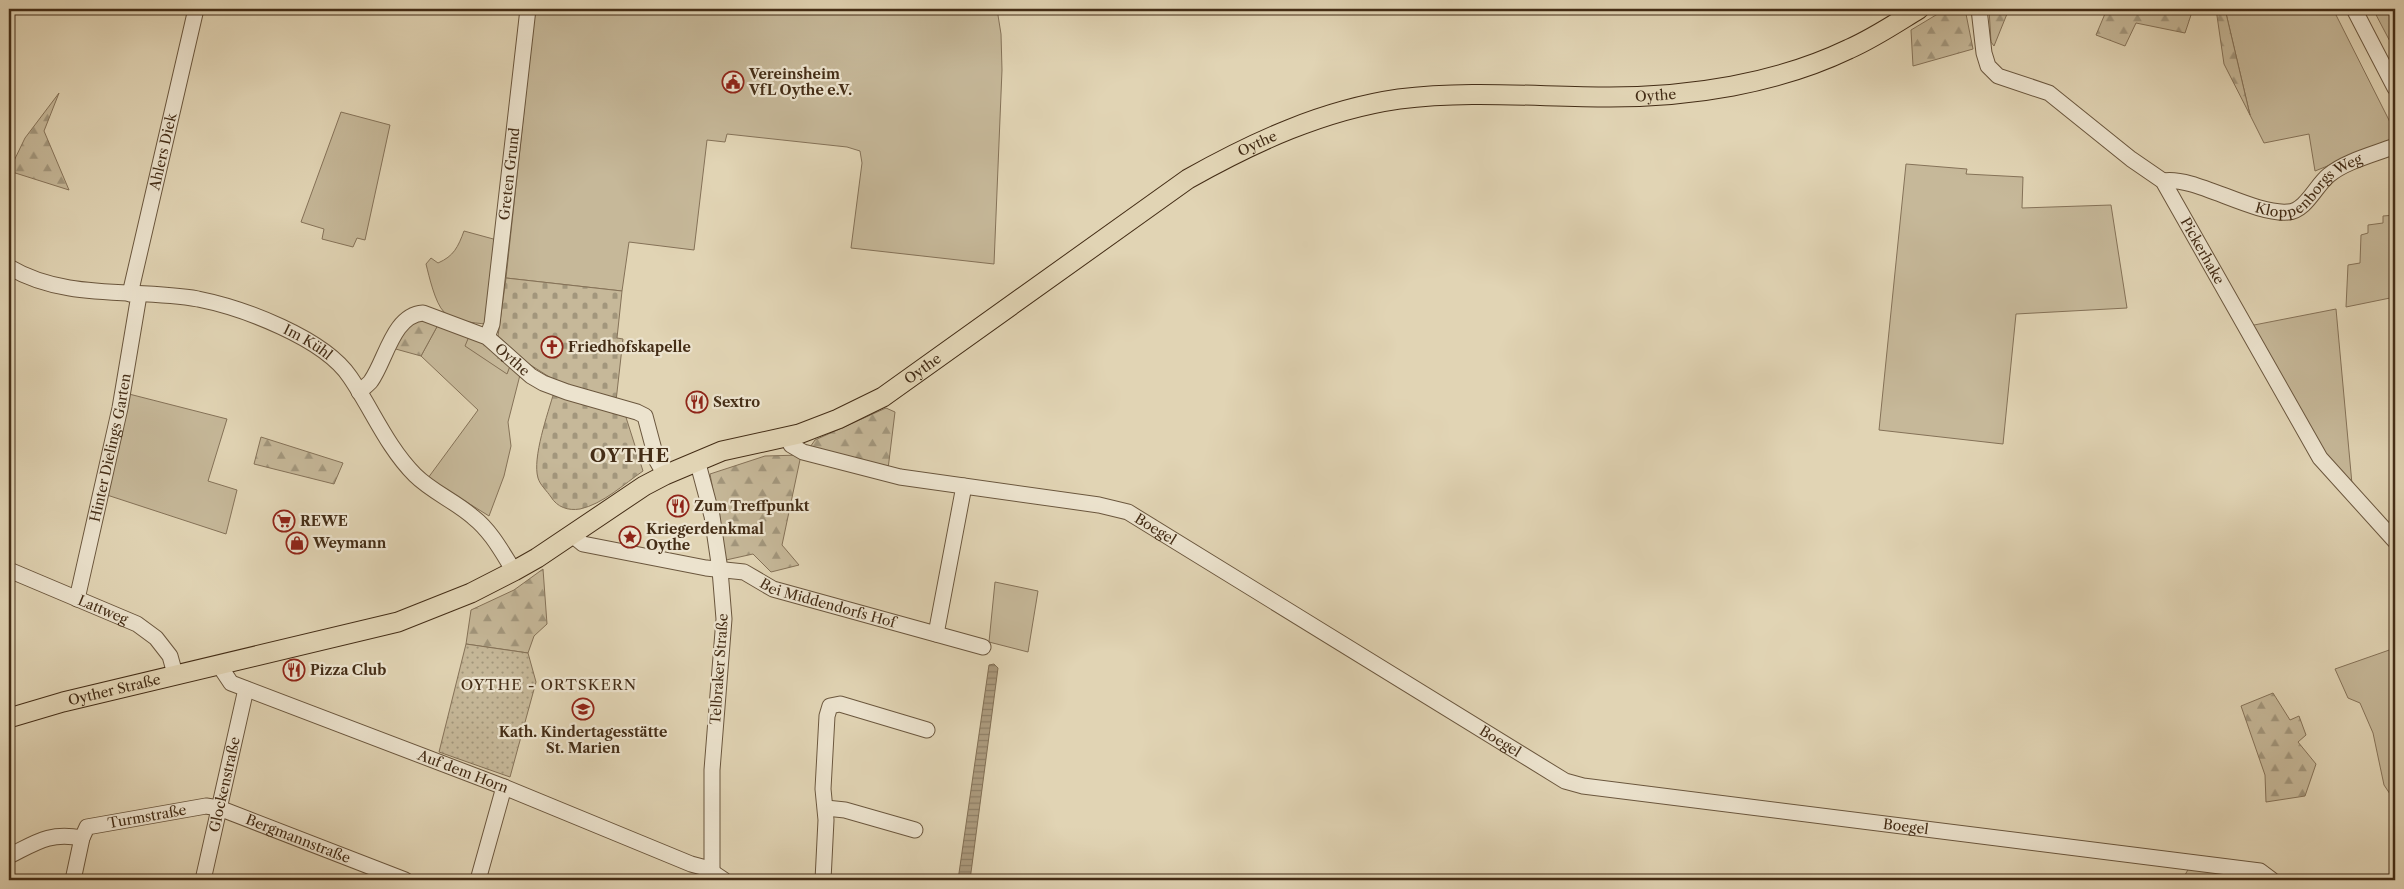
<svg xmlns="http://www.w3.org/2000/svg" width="2404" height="889" font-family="'Libre Caslon Text',serif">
<defs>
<pattern id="forest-firs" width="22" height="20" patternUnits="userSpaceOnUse" patternTransform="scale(1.25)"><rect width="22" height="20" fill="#c6b899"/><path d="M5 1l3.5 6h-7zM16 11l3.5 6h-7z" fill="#a2967c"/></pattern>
<pattern id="cemetery-stones" width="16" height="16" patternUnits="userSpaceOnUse" patternTransform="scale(1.25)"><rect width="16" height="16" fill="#c6b899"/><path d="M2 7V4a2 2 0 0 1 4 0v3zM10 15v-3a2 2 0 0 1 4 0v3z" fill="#a2967c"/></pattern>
<pattern id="park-dots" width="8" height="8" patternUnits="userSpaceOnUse" patternTransform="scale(1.25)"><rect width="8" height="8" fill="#c6b899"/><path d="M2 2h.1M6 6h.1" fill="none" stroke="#a2967c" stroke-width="1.8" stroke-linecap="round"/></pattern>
<pattern id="water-rules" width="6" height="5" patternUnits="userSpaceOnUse" patternTransform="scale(1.25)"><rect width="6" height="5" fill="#ac9b7e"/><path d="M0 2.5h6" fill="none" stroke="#8e7f66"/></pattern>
</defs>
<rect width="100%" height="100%" fill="#e1d4b4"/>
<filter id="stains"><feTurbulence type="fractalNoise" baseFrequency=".004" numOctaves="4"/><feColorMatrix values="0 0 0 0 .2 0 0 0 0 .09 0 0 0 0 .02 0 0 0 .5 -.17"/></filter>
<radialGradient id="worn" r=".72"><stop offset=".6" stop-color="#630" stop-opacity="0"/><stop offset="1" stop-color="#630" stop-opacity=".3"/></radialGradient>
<g fill="#c6b899" stroke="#857258">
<polygon points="535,9 997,9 1001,34 1002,70 994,264 851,248 862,163 860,151 847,147 727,134 725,142 707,140 694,250 629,242 622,291 506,278"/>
<polygon points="2225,9 2333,9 2395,132 2395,139 2315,171 2309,134 2264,143 2250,115"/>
<polygon points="2373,9 2395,9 2395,51"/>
<polygon points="341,112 390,125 365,240 357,238 353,247 322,239 324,229 301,222"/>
<polygon points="1906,164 1967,169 1966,174 2023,177 2022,208 2111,205 2127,308 2016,314 2003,444 1879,430"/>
<polygon points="2395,215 2395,297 2346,307 2348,265 2360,263 2361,235 2368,233 2368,225 2383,223 2383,216"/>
<path d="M464,231l33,9 -11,84c-12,-1 -33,-3 -42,-12 -9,-9 -15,-36 -18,-48l5,-6 7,5c16,-7 20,-16 26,-32z"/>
<polygon points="2336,309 2352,484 2323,450 2249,326"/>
<polygon points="439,323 470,334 466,346 507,373 510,366 520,375 508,422 511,446 504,476 489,516 428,478 478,410 421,356"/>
<polygon points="129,394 227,419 208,481 237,490 226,534 107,495"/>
<polygon points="995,582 1038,591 1028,652 989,642"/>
<polygon points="2395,648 2395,794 2390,794 2384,785 2373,733 2360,703 2348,698 2335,669"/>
<polygon points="2189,868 2259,875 2266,880 2182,880"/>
</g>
<g fill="url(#forest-firs)" stroke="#857258">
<polygon points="1946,9 1965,9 1973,49 1913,66 1911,30"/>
<polygon points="1989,9 2009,9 1994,46 1991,42"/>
<polygon points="2107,9 2193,9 2185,33 2136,23 2125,46 2096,35"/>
<polygon points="2216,9 2225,9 2250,115 2224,64"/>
<polygon points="59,93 44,131 69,190 9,171 25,138"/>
<polygon points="412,319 439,323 421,356 392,348"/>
<polygon points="470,334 484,343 510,366 507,374 465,346"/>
<polygon points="886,408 895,412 888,469 808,450 815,440"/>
<polygon points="261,437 343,463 334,484 254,464"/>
<polygon points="801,455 782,545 799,565 771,572 753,554 726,560 710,474 765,456"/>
<polygon points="543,569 547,624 534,636 528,653 466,644 471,610 514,590"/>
<polygon points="2273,693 2290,720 2299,716 2306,735 2298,742 2316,764 2305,796 2266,802 2265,775 2241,706"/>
</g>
<g fill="url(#cemetery-stones)" stroke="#857258">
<polygon points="506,278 622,291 617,338 623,339 616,401 562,385 529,364 498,336"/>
<path d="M554,392l70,19 19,60c-19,13 -40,33 -63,38 -12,2 -23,-2 -29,-12 -4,-6 -11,-12 -13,-19 -6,-20 10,-65 16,-86z"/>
</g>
<polygon fill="url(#park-dots)" stroke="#857258" points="466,644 528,653 536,682 510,777 439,752"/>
<polygon fill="url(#water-rules)" stroke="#826f54" points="994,664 998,668 970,880 958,880 989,665"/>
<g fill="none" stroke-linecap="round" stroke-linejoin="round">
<g stroke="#6b573e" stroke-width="17">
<g id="minor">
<path id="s1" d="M1979,9l5,44 4,13 10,10 51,17 82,66 32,22 157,277 75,83"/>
<polyline points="2354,9 2395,88"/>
<path id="s2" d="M2163,181c30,-6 90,34 125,31 18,-1 28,-27 41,-37 17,-14 46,-21 66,-29"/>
<path id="s3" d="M9,267c57,34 126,21 189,32 45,9 126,39 152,78 22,32 37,70 65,98 17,17 40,26 58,42 18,14 29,35 41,54"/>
<path id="s4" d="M130,294l66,-285"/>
<path id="s5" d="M487,337l5,-13 36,-315"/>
<path id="s6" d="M359,392c4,-4 9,-7 12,-11 15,-21 22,-66 52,-68l64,24 44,39 12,7 24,9 70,20 8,4 12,45 8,14"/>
<path id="s7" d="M787,437l4,8 12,7 97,25 199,28 29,7 437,269 18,5 677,85 12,9"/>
<polyline points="697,460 712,516 720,570 724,619 712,770 712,880"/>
<path id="s8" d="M572,535l11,9 123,24 38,4 29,17 210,58"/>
<path id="s9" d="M9,570l128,54 19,14 14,18 5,18"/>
<path id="s10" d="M77,599l43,-191 19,-113"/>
<polyline points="936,634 964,486"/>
<path id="s11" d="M219,665l12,18 273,104 187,77 15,4 18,12"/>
<polyline points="826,808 845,810 915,830"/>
<path d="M9,856c28,-14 40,-24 73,-18"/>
<path id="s12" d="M73,880l9,-42 5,-11 119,-21 13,2 186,72"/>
<path id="s13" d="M203,880l43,-191"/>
<polyline points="478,880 504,787"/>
<polyline points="823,880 826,820 823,789 827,716 830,706 840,704 927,730"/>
</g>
</g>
<g stroke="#442d16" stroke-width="21">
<g id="major">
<path id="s14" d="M9,718l54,-16 335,-80 73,-29 43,-22 23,-13 107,-72 21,-11 57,-24 77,-17 39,-15 45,-22 305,-218c66,-37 135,-69 211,-80 70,-9 141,-2 211,-2 80,0 166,-13 239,-48 25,-11 47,-26 70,-40"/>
</g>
</g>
<use href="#minor" stroke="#ece3ce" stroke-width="15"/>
<use href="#major" stroke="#e1d4b4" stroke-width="19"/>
</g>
<defs>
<g id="civic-ring" transform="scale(1.125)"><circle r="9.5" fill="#ece3ce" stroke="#8f2418" stroke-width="1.5"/><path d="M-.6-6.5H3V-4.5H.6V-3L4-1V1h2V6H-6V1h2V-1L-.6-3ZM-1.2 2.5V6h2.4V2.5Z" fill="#8f2418"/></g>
<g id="church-ring" transform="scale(1.125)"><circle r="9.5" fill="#ece3ce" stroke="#8f2418" stroke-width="1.5"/><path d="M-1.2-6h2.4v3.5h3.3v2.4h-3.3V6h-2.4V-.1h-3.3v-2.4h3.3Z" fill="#8f2418"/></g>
<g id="restaurant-ring" transform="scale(1.125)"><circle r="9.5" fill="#ece3ce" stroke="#8f2418" stroke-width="1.5"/><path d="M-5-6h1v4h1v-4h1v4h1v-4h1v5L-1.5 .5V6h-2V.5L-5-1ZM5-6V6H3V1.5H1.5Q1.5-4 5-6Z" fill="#8f2418"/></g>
<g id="supermarket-ring" transform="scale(1.125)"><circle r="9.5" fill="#ece3ce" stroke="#8f2418" stroke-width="1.5"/><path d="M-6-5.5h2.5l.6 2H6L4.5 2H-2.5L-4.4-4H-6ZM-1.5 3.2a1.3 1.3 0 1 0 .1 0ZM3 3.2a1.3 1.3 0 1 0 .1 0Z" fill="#8f2418"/></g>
<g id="sight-ring" transform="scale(1.125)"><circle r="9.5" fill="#ece3ce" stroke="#8f2418" stroke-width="1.5"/><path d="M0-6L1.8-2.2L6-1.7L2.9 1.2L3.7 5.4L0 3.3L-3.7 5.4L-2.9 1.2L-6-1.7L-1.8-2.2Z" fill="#8f2418"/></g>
<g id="shop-ring" transform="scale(1.125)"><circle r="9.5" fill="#ece3ce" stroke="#8f2418" stroke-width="1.5"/><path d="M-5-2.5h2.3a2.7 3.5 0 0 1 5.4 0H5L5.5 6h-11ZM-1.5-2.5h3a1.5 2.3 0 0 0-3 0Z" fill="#8f2418"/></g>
<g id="school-ring" transform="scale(1.125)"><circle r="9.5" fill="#ece3ce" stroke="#8f2418" stroke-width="1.5"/><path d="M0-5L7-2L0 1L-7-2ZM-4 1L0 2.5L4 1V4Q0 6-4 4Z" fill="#8f2418"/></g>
</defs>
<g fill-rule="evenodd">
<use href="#civic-ring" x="733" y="82"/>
<use href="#church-ring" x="552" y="347"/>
<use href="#restaurant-ring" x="697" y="402"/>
<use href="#restaurant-ring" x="678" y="506"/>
<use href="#supermarket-ring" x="284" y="521"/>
<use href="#sight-ring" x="630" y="537"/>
<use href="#shop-ring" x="297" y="543"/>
<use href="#restaurant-ring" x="294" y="670"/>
<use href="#school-ring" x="583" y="709"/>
</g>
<g text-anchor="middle" stroke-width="4.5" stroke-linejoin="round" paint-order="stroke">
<g font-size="14" font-weight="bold" fill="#442d16" stroke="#ece3ce" text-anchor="start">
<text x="749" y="79">Vereinsheim<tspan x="749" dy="16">VfL Oythe e.V.</tspan></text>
<text x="568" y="352">Friedhofskapelle</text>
<text x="713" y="407">Sextro</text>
<text x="694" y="511">Zum Treffpunkt</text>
<text x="300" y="526">REWE</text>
<text x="646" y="534">Kriegerdenkmal<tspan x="646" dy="16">Oythe</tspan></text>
<text x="313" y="548">Weymann</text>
<text x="310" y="675">Pizza Club</text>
<text x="583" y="737" text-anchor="middle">Kath. Kindertagesstätte<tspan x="583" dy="16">St. Marien</tspan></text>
</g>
<g font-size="14" fill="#442d16" stroke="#ece3ce">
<text dy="5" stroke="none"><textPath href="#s14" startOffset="1798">Oythe</textPath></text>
<text dy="5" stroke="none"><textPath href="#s14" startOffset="1392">Oythe</textPath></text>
<text dy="5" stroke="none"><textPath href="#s4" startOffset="146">Ahlers Diek</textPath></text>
<text dy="5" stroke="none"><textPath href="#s5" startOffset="165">Greten Grund</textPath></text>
<text dy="5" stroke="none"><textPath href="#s2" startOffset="160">Kloppenborgs Weg</textPath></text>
<text dy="5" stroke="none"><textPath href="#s1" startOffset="350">Pickerhake</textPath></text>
<text dy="5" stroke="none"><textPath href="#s3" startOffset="312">Im Kühl</textPath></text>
<text dy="5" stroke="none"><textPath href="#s6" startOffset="208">Oythe</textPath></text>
<text dy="5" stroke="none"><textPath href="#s14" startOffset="988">Oythe</textPath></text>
<text dy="5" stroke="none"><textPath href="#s10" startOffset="155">Hinter Dielings Garten</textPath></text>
<text dy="5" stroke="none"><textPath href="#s7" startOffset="386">Boegel</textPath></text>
<text dy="5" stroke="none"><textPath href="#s8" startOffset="268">Bei Middendorfs Hof</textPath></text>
<text dy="5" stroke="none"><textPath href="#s9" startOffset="102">Lattweg</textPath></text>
<text transform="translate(719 669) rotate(-86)" y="5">Telbraker Straße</text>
<text dy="5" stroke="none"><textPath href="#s14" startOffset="109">Oyther Straße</textPath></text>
<text dy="5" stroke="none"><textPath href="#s7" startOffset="791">Boegel</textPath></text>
<text dy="5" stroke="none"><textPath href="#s11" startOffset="270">Auf dem Horn</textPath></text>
<text dy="5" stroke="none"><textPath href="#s13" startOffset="98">Glockenstraße</textPath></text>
<text dy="5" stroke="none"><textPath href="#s12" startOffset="116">Turmstraße</textPath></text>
<text dy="5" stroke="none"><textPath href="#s7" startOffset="1211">Boegel</textPath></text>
<text dy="5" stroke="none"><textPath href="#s12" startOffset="274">Bergmannstraße</textPath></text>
</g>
<g font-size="15" letter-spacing="1" fill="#442d16" stroke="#ece3ce">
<text x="549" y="690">OYTHE - ORTSKERN</text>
</g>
<g font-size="19" font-weight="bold" letter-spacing="1" fill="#442d16" stroke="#ece3ce">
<text x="630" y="462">OYTHE</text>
</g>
</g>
<rect width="2404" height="889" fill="none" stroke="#e1d4b4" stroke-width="30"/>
<rect x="10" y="10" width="2384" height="869" fill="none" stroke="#442d16" stroke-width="2.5"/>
<rect x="15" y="15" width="2374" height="859" fill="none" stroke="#442d16"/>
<rect width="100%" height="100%" filter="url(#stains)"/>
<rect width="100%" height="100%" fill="url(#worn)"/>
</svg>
